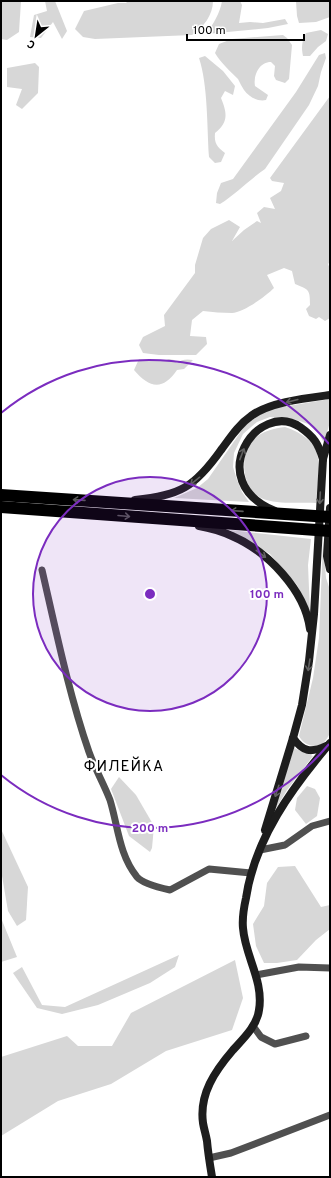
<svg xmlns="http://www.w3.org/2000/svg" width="331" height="1178" font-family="Overpass,sans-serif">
<rect width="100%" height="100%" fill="#fff"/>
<g fill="#d7d7d7">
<polygon points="1,1 21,1 19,32 7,40 1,39"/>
<polygon points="45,1 55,1 67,31 62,39 53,22 41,38 30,37 34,15 47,11"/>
<path d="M128,1h85c0,14 -10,27 -21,34l-97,4 -12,-2 -8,-8 9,-18 34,-8h8z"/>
<path d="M222,1h18l2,4 -3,18 11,-1 13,1 22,-4 3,5 -20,4 -61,6c6,-11 13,-20 15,-33z"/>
<polygon points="296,1 330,1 330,17 316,22 299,23 297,16"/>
<path d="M321,30l7,4 -2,7 -8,6 -8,9h-7c-2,-9 -1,-15 3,-23z"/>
<path d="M283,35l4,3 5,7 -3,34 -4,4 -9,-3 -2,-4 1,-10 -4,-4c-12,0 -18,14 -16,24l13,9 -2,5c-8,2 -17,-3 -22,-10 -2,-3 -4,-7 -6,-11 -8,-8 -17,-16 -23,-26l4,-9 13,-5z"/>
<path d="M325,53l1,5 -5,14 -3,14 -9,19 -44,64c-16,11 -29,25 -45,35l-4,-1 1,-10 4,-10 12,-4 63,-87 23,-37z"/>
<path d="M205,56l18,15 12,15 -2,9 -8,-4 -4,7c6,15 8,24 -6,35 -1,10 2,14 10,20l-4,9 -6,1 -6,-6c-2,-30 -1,-72 -10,-99z"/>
<polygon points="35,63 39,67 38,93 22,109 16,105 22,89 7,87 7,68"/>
<path d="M330,96v166l-2,2 2,5v49l-5,3 -6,-4 -3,2 -7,-3 -3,-7 4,-4c0,-16 -1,-15 -15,-21l-3,-13 -8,-3 -17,7 7,13c-8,8 -31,25 -42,25 -10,0 -19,-1 -29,-2l-11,9 -2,16 16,1 1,7 -11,11h-37l-16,-2 -4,-8 4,-8 22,-11 -1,-11 31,-42v-8l8,-27 8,-9 18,-9 11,7 -8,14 12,-11 13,-9 4,2 -4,-10 7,-6 11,2 -5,-11 11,-7 3,-8 -12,-2 -2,-3z"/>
<path d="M139,359l24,2 6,-2 5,1 3,3c5,-4 10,-4 16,-3l-9,9 -7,1c-14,21 -28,18 -43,0z"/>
<polygon points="330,399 330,422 324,443 319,434 308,424 297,420 270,417 257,422 243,434 234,453 233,467 237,480 242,492 249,502 174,498 197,488 208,479 244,427 255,417 270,409"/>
<path d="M285,427c43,15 34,38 31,76 -17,-1 -39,2 -55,-5 -20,-10 -22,-44 -7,-59 8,-8 21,-11 31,-12z"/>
<polygon points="230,530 311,539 308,565 310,612 297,585 270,554"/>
<path d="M323,541l3,37 4,12v143c-2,4 -5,9 -8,11 -9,5 -19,0 -23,-8l14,-58 6,-40z"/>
<polygon points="294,748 313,756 287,790 273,813"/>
<polygon points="119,777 136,795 154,826 152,848 150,852 129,836 111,789"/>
<polygon points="307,786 315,789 320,798 317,816 306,824 295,810 297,798"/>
<polygon points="1,829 28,887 26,920 17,926 8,911 1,870"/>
<polygon points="295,866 321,907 330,905 330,929 316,940 297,960 277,963 264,963 256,946 253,924 264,906 267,883 278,867"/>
<polygon points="1,918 17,957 1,962"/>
<polygon points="179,955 175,967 150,983 98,1005 62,1014 37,1008 13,973 22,967 42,1005 65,1007"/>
<polygon points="235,960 243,998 232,1030 166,1051 111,1084 58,1101 1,1136 1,1057 67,1036 78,1046 112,1046 131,1013"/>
</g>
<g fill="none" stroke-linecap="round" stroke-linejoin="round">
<g stroke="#505050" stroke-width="7">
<path d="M42,570c14,61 27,124 47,182 6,17 15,32 21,48 8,26 9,55 27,77 6,7 24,11 33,13l39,-21 42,4"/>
<polyline points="260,850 285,845 312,826 330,821"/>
<polyline points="256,975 299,967 330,968"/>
<polyline points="253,1026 261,1037 275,1044 306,1036"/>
<polyline points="209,1158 231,1153 330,1115"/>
</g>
<g stroke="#1d1d1d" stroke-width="8">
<path d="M135,500c45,-5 59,-12 86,-50 9,-12 17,-25 30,-34 18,-14 56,-18 79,-21"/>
<polyline points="330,508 327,556 330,569"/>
<path d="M275,511c-73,-30 -17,-112 25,-84 14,10 18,16 23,32"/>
<path d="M199,526c12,2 22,5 33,10 35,15 73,54 78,93"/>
<path d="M293,738c10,14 18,15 33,8"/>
<polyline points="265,830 293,738 302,705 309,661 314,614 323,459 330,435"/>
<path d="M212,1177c-2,-12 -4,-24 -5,-36 -1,-6 -3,-12 -4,-18 -4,-29 12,-52 30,-73 10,-11 24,-24 26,-40 5,-29 -14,-54 -16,-82 -1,-10 1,-21 3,-30 9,-60 46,-110 84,-155"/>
</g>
<g stroke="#000" stroke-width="12">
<polyline points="1,495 330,517"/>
<polyline points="1,507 330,531"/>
</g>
</g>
<defs><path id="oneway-shaft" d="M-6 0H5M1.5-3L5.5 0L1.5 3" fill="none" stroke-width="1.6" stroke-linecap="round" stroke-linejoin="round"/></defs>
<g stroke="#616161">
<use href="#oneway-shaft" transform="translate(292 401) rotate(166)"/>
<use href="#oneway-shaft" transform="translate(242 454) rotate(-69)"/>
<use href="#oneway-shaft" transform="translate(195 481) rotate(141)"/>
<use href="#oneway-shaft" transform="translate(320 498) rotate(93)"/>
<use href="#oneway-shaft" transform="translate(261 554) rotate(37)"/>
<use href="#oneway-shaft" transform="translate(309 665) rotate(99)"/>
<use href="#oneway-shaft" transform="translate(277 791) rotate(108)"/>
</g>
<g stroke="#595959">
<use href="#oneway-shaft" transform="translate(79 500) rotate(-176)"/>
<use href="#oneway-shaft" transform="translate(237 511) rotate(-176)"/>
<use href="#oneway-shaft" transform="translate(124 516) rotate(5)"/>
</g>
<circle cx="150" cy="594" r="117" fill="#7b2cbf" fill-opacity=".12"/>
<g fill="none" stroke="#7b2cbf" stroke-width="2">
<circle cx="150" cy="594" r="117"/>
<path d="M329 744A234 234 0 0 1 1 775M1 413A234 234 0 0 1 329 444"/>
</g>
<g text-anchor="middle" stroke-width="4" stroke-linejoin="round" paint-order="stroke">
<g font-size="15" letter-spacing="1" fill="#000" stroke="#fff">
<text x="124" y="771">ФИЛЕЙКА</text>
</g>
</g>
<circle cx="150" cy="594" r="6" fill="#7b2cbf" stroke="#fff" stroke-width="2"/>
<g font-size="12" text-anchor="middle" font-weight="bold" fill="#7b2cbf" stroke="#fff" stroke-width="4" stroke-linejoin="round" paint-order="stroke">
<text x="267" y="598">100 m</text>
<text x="150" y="832">200 m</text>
</g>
<rect width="331" height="1178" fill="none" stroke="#000000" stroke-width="4"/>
<g transform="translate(36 36) rotate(210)" stroke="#ffffff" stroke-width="3" paint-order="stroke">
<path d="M0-3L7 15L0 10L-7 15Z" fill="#000000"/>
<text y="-6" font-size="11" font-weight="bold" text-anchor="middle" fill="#000000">С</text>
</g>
<path d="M187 34v6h117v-6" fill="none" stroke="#000000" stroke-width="2"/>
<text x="193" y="34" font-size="12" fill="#000000" stroke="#ffffff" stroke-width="3" paint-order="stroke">100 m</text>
</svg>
